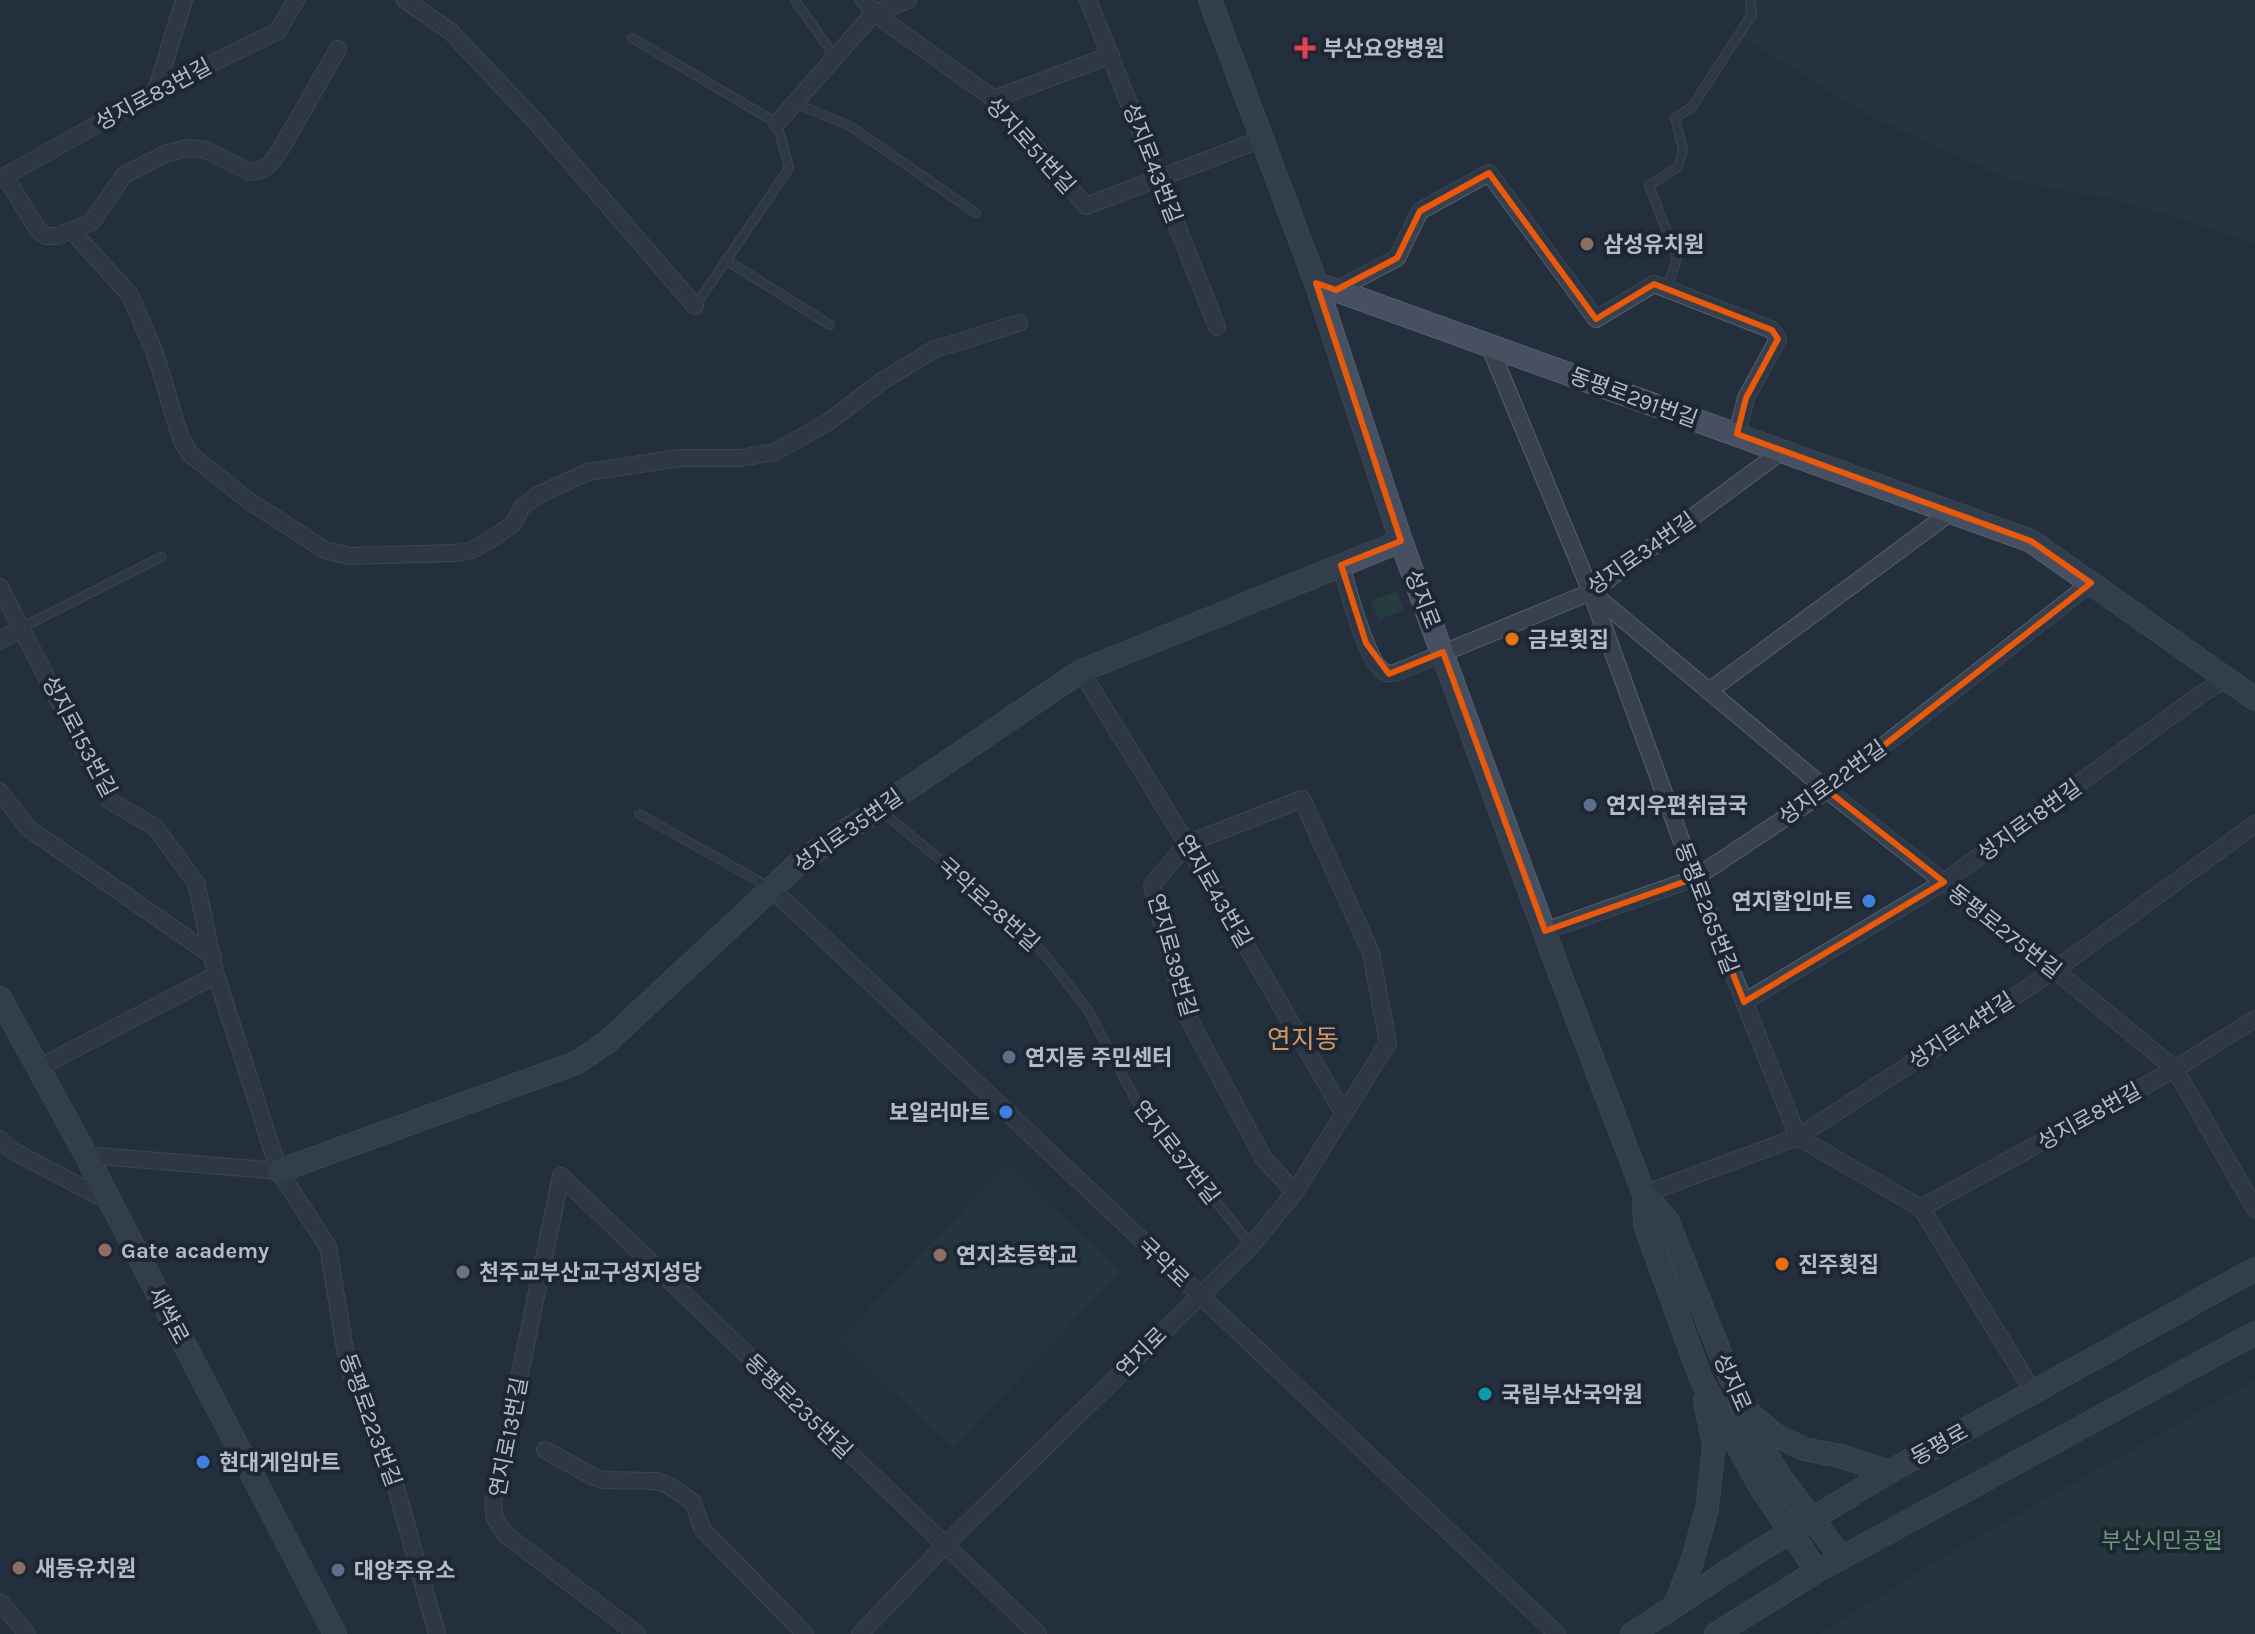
<svg xmlns="http://www.w3.org/2000/svg" width="2255" height="1634" font-family="Karla,'Noto Sans KR',sans-serif">
<rect width="100%" height="100%" fill="#242f3e"/>
<g fill="#263c3f">
<polygon points="1748,0 2255,0 2255,244 2122,201 2010,180 1869,116 1737,33"/>
<polygon points="1397,591 1404,610 1379,620 1371,601"/>
<polygon points="1007,1164 1121,1271 953,1448 839,1341"/>
<polygon points="2255,1380 2255,1634 1820,1634 1931,1564"/>
</g>
<g fill="none" stroke-linecap="round" stroke-linejoin="round">
<g stroke="#565f6c" stroke-width="10">
<g id="lane">
<polyline points="795,0 835,57"/>
<polyline points="632,38 777,123 789,168 696,305"/>
<polyline points="795,103 850,126 976,213"/>
<polyline points="726,260 830,325"/>
<polyline points="1667,289 1677,258 1649,185 1678,167 1683,150 1675,118 1692,107 1752,14 1750,0"/>
<polyline points="23,627 161,557"/>
<polyline points="879,809 997,907 1042,951 1088,1010 1140,1108 1251,1245"/>
<polyline points="639,814 771,888"/>
</g>
</g>
<g stroke="#565f6c" stroke-width="18">
<g id="street">
<polyline points="405,0 450,31 537,123 695,306"/>
<polyline points="864,0 874,13 994,99 1086,206 1262,139"/>
<polyline points="1088,0 1217,327"/>
<polyline points="156,91 184,0"/>
<polyline points="994,99 1111,55"/>
<polyline points="777,123 874,13 908,0"/>
<polyline points="5,176 38,230 46,236 57,236 92,222 124,175 165,154 187,148 206,150 250,172 261,170 270,164 282,147 338,49"/>
<polyline points="0,179 156,91 278,31 296,0"/>
<polyline points="73,232 130,295 155,353 181,439 190,454 249,501 325,550 350,556 455,553 472,550 493,538 513,524 522,507 538,495 588,472 680,458 740,458 775,452 828,422 882,381 933,350 1019,323"/>
<polyline points="1336,290 1397,258 1420,211 1489,173 1596,319 1654,284 1772,330 1778,339 1746,398 1737,434"/>
<polyline points="1489,345 1591,592 1695,878 1798,1137 1921,1208 2034,1393"/>
<path d="M1341,565c6,21 26,99 44,107 5,3 7,1 12,0l194,-80 191,-141"/>
<polyline points="0,587 110,801 155,827 196,883 216,975 279,1171 328,1247 348,1367 390,1466 437,1634"/>
<polyline points="1592,593 1827,790 2055,970 2175,1069 2255,1209"/>
<polyline points="0,640 23,628"/>
<polyline points="1081,671 1187,844 1344,1114"/>
<polyline points="1709,691 1951,512"/>
<polyline points="0,792 28,828 213,956"/>
<polyline points="772,889 1557,1634"/>
<polyline points="1545,931 1695,878 1827,790 2091,583"/>
<polyline points="1744,1002 1944,882 2201,694 2227,679"/>
<polyline points="38,1068 216,975"/>
<polyline points="0,1139 13,1151 110,1202"/>
<polyline points="86,1155 279,1171"/>
<polyline points="561,1176 1038,1634"/>
<polyline points="561,1176 493,1504 495,1518 506,1535 637,1634"/>
<polyline points="1644,1194 1798,1137 2055,970 2255,824"/>
<polyline points="1921,1208 2175,1069 2255,1019"/>
<polyline points="545,1450 594,1477 604,1480 656,1481 668,1485 693,1502 703,1530 805,1634"/>
<polyline points="0,1602 27,1634"/>
<polyline points="860,1634 944,1546 1251,1246 1295,1192 1388,1043 1371,953 1302,799 1187,844 1152,885 1185,1012 1264,1159 1295,1192"/>
</g>
</g>
<g stroke="#565f6c" stroke-width="24">
<g id="secondary">
<polyline points="1210,0 1316,283 1401,541 1557,966 1644,1194 1645,1225 1701,1379 1761,1488 1817,1571"/>
<polyline points="1316,283 2031,541 2255,699"/>
<polyline points="0,998 86,1155 335,1634"/>
<polyline points="279,1171 576,1063 606,1043 800,862 1081,671 1401,541"/>
<polyline points="1644,1194 1667,1220 1722,1358 1757,1439 1780,1477 1842,1558"/>
<polyline points="1749,1413 1775,1435 1804,1449 1840,1456 1889,1472"/>
<polyline points="1675,1606 1692,1562 1707,1509 1714,1446 1705,1400"/>
<polyline points="1632,1634 1754,1554 1889,1472 2255,1269"/>
<polyline points="1716,1634 1817,1571 2255,1333"/>
</g>
</g>
<use href="#lane" stroke="#38414e" stroke-width="8"/>
<use href="#street" stroke="#38414e" stroke-width="16"/>
<use href="#secondary" stroke="#465061" stroke-width="22"/>
</g>
<path d="M0 0H2255V1634H0ZM1489,173l107,146 58,-35 118,46 6,9 -32,59 -9,36 294,107 60,42 -264,207 117,92 -200,120 -49,-124 -150,53 -102,-279 -54,22 -23,-31 -25,-78 60,-24 -85,-258 20,7 61,-32 23,-47z" fill="#242f3e" fill-opacity=".55" fill-rule="evenodd"/>
<path fill="none" stroke="#e8590c" stroke-width="6" stroke-linejoin="round" d="M1489,173l107,146 58,-35 118,46 6,9 -32,59 -9,36 294,107 60,42 -264,207 117,92 -200,120 -49,-124 -150,53 -102,-279 -54,22 -23,-31 -25,-78 60,-24 -85,-258 20,7 61,-32 23,-47z"/>
<path fill="#e0444e" stroke="#1d2633" stroke-width="3" d="M1301 36h8v8h8v8h-8v8h-8v-8h-8v-8h8z"/>
<g fill="#8d6e63" stroke="#1d2633" stroke-width="3">
<circle cx="1587" cy="244" r="8"/>
<circle cx="105" cy="1250" r="8"/>
<circle cx="940" cy="1255" r="8"/>
<circle cx="19" cy="1568" r="8"/>
</g>
<g fill="#e8710a" stroke="#1d2633" stroke-width="3">
<circle cx="1512" cy="639" r="8"/>
<circle cx="1782" cy="1264" r="8"/>
</g>
<g fill="#5c6f8a" stroke="#1d2633" stroke-width="3">
<circle cx="1590" cy="805" r="8"/>
<circle cx="1009" cy="1057" r="8"/>
<circle cx="338" cy="1570" r="8"/>
</g>
<g fill="#3f7fe0" stroke="#1d2633" stroke-width="3">
<circle cx="1869" cy="901" r="8"/>
<circle cx="1006" cy="1112" r="8"/>
<circle cx="203" cy="1462" r="8"/>
</g>
<circle fill="#6b7280" stroke="#1d2633" stroke-width="3" cx="463" cy="1272" r="8"/>
<circle fill="#0f9aa8" stroke="#1d2633" stroke-width="3" cx="1485" cy="1394" r="8"/>
<g text-anchor="middle" stroke-width="8" stroke-linejoin="round" paint-order="stroke">
<g font-size="22" font-weight="bold" fill="#b4bcc9" stroke="#1d2633" text-anchor="start">
<text x="1323" y="56">부산요양병원</text>
<text x="1603" y="252">삼성유치원</text>
<text x="1528" y="647">금보횟집</text>
<text x="1606" y="813">연지우편취급국</text>
<text x="1853" y="909" text-anchor="end">연지할인마트</text>
<text x="1025" y="1065">연지동 주민센터</text>
<text x="990" y="1120" text-anchor="end">보일러마트</text>
<text x="121" y="1258">Gate academy</text>
<text x="956" y="1263">연지초등학교</text>
<text x="1798" y="1272">진주횟집</text>
<text x="479" y="1280">천주교부산교구성지성당</text>
<text x="1501" y="1402">국립부산국악원</text>
<text x="219" y="1470">현대게임마트</text>
<text x="35" y="1576">새동유치원</text>
<text x="354" y="1578">대양주유소</text>
</g>
<g font-size="22" fill="#b4bcc9" stroke="#1d2633">
<text transform="translate(153 94) rotate(-28)" y="8">성지로83번길</text>
<text transform="translate(1031 145) rotate(48)" y="8">성지로51번길</text>
<text transform="translate(1153 163) rotate(69)" y="8">성지로43번길</text>
<text transform="translate(1634 397) rotate(20)" y="8">동평로291번길</text>
<text transform="translate(1641 553) rotate(-35)" y="8">성지로34번길</text>
<text transform="translate(1423 599) rotate(69)" y="8">성지로</text>
<text transform="translate(80 736) rotate(62)" y="8">성지로153번길</text>
<text transform="translate(1832 782) rotate(-36)" y="8">성지로22번길</text>
<text transform="translate(2029 820) rotate(-36)" y="8">성지로18번길</text>
<text transform="translate(848 830) rotate(-35)" y="8">성지로35번길</text>
<text transform="translate(1215 891) rotate(60)" y="8">연지로43번길</text>
<text transform="translate(989 904) rotate(42)" y="8">국악로28번길</text>
<text transform="translate(1707 908) rotate(69)" y="8">동평로265번길</text>
<text transform="translate(2005 931) rotate(38)" y="8">동평로275번길</text>
<text transform="translate(1173 955) rotate(74)" y="8">연지로39번길</text>
<text transform="translate(1961 1030) rotate(-33)" y="8">성지로14번길</text>
<text transform="translate(2089 1116) rotate(-29)" y="8">성지로8번길</text>
<text transform="translate(1177 1152) rotate(52)" y="8">연지로37번길</text>
<text transform="translate(1164 1262) rotate(44)" y="8">국악로</text>
<text transform="translate(169 1315) rotate(62)" y="8">새싹로</text>
<text transform="translate(1141 1352) rotate(-45)" y="8">연지로</text>
<text transform="translate(1733 1382) rotate(66)" y="8">성지로</text>
<text transform="translate(799 1406) rotate(44)" y="8">동평로235번길</text>
<text transform="translate(371 1420) rotate(70)" y="8">동평로223번길</text>
<text transform="translate(508 1437) rotate(-79)" y="8">연지로13번길</text>
<text transform="translate(1939 1444) rotate(-29)" y="8">동평로</text>
</g>
<g font-size="22" fill="#6b9a76" stroke="#1d2633">
<text x="2162" y="1548">부산시민공원</text>
</g>
<g font-size="26" fill="#d59563" stroke="#1d2633">
<text x="1303" y="1048">연지동</text>
</g>
</g>
</svg>
